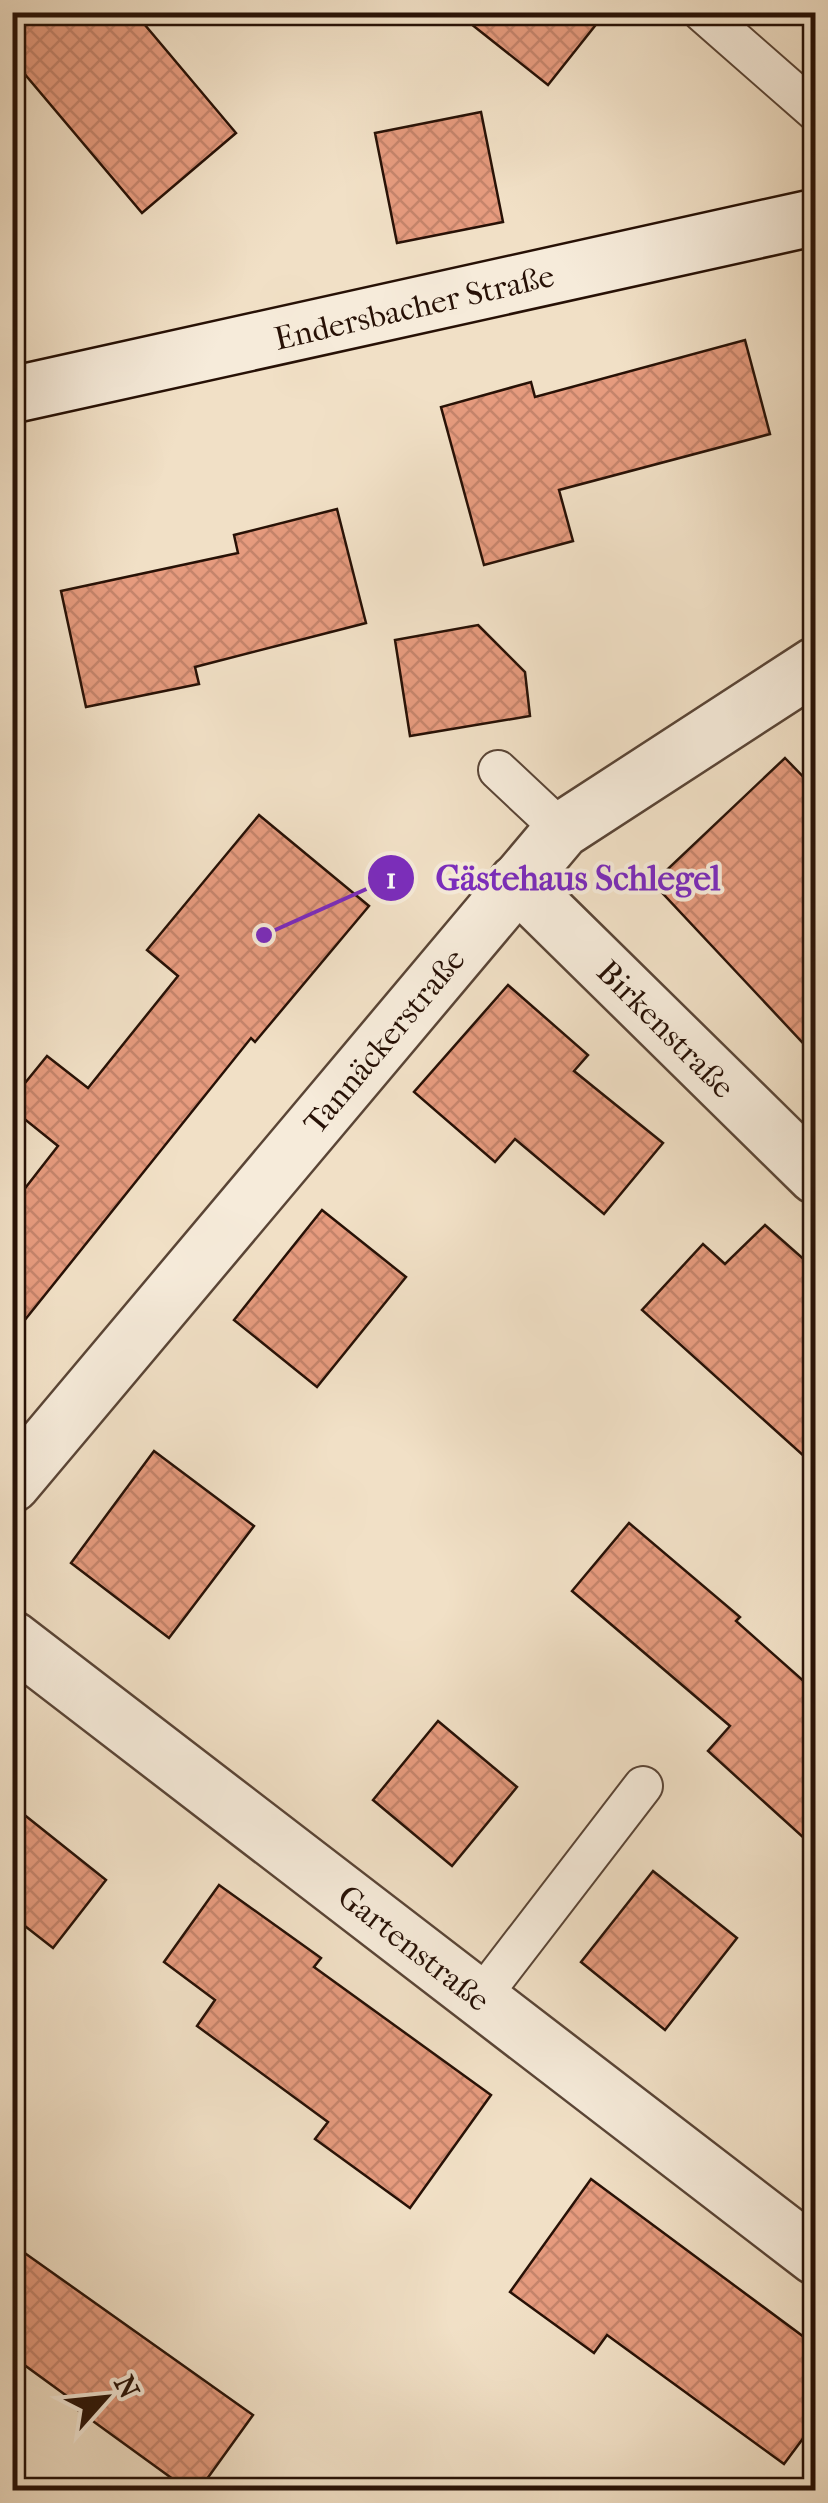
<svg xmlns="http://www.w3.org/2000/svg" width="828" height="2503" font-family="'IM FELL French Canon',serif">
<defs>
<pattern id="building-cross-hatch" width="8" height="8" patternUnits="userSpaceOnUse" patternTransform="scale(2.5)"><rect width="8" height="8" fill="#e69b7e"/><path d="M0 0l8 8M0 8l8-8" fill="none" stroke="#c5846b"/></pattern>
</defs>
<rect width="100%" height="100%" fill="#f1e0c6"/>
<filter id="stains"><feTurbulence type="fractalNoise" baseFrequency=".002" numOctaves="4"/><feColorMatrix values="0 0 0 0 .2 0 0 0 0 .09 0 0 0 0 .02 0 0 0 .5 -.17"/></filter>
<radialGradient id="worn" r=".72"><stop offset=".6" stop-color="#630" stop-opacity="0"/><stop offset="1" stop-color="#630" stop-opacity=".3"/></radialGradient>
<g fill="url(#building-cross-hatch)" stroke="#271106" stroke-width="2.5">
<polygon points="12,12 134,12 236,133 142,213 12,59"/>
<polygon points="456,12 606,12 548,85"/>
<polygon points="481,112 503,222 397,243 375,133"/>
<polygon points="745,340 770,434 559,490 573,541 484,565 441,407 531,382 535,397"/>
<polygon points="337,509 366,623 195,667 199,684 86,707 61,591 238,553 234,535"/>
<polygon points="478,625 525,672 530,716 410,736 395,640"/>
<polygon points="785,758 816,790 816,1057 653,883"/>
<polygon points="259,815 369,906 255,1042 251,1038 12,1336 12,1205 58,1146 12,1109 12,1099 47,1056 88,1088 178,976 147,950"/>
<polygon points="508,985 588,1055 574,1071 663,1143 604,1214 515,1139 495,1162 414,1092"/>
<polygon points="322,1210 406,1277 317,1387 234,1320"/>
<polygon points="765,1225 816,1270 816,1467 642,1310 703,1244 725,1264"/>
<polygon points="154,1451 254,1526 169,1638 71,1563"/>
<polygon points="629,1523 740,1617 736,1621 816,1692 816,1849 708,1751 730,1726 572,1591"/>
<polygon points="438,1721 517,1787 452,1866 373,1800"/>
<polygon points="12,1805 106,1880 53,1948 12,1916"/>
<polygon points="653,1871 737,1938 665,2030 581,1962"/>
<polygon points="219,1885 321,1958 314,1967 491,2095 410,2208 315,2139 328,2122 197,2026 215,2000 164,1962"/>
<polygon points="591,2179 816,2346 816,2421 784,2464 607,2335 594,2353 510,2292"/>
<polygon points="12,2244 253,2415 199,2490 188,2490 79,2411 82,2407 12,2356"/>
</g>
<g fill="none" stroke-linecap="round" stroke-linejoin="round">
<g stroke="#5a4536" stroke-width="42">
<g id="lane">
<polyline points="702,12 816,112"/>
<polyline points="498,770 562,830"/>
<polyline points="480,1998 643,1786"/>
</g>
</g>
<g stroke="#5a4536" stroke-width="60">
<g id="street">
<polyline points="517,882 816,1176"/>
<polyline points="12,1484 562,830 816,665"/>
<polyline points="12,1639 816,2257"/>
</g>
</g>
<g stroke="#271106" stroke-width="60">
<polyline id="secondary" points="12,395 816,217"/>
</g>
<use href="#lane" stroke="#f6ebda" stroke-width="38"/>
<use href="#street" stroke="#f6ebda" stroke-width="55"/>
<use href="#secondary" stroke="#f6ebda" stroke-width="55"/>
</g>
<g text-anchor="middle" stroke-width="8" stroke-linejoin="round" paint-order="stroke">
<g font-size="32" fill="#271106" stroke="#f6ebda">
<text transform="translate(414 307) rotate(-13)" y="11">Endersbacher Straße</text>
<text transform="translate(666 1029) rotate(45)" y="11">Birkenstraße</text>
<text transform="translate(384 1041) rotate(-50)" y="11">Tannäckerstraße</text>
<text transform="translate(414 1948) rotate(38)" y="11">Gartenstraße</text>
</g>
</g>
<path fill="none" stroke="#7b2cbf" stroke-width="4" d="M264 935L391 878"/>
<g fill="#7b2cbf" stroke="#f6ebda" stroke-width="4">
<circle cx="264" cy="935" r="10"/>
<circle cx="391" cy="878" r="25"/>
</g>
<g font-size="30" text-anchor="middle" font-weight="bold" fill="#fff">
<text x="391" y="888">1</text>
</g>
<g font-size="35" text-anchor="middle" font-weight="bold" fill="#7b2cbf" stroke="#f6ebda" stroke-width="8" stroke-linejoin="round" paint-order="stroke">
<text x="578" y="890">Gästehaus Schlegel</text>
</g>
<rect width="828" height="2503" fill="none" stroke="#f1e0c6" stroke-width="50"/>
<rect x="15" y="15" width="798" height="2473" fill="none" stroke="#271106" stroke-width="5"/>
<rect x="25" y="25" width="778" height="2453" fill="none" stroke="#271106" stroke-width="2.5"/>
<g transform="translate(105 2398) rotate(63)" stroke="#f6ebda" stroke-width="8" paint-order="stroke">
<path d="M0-8L18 38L0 25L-18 38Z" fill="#271106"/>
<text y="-15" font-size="28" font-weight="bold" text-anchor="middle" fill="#271106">N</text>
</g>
<rect width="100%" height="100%" filter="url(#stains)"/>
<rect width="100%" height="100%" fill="url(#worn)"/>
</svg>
